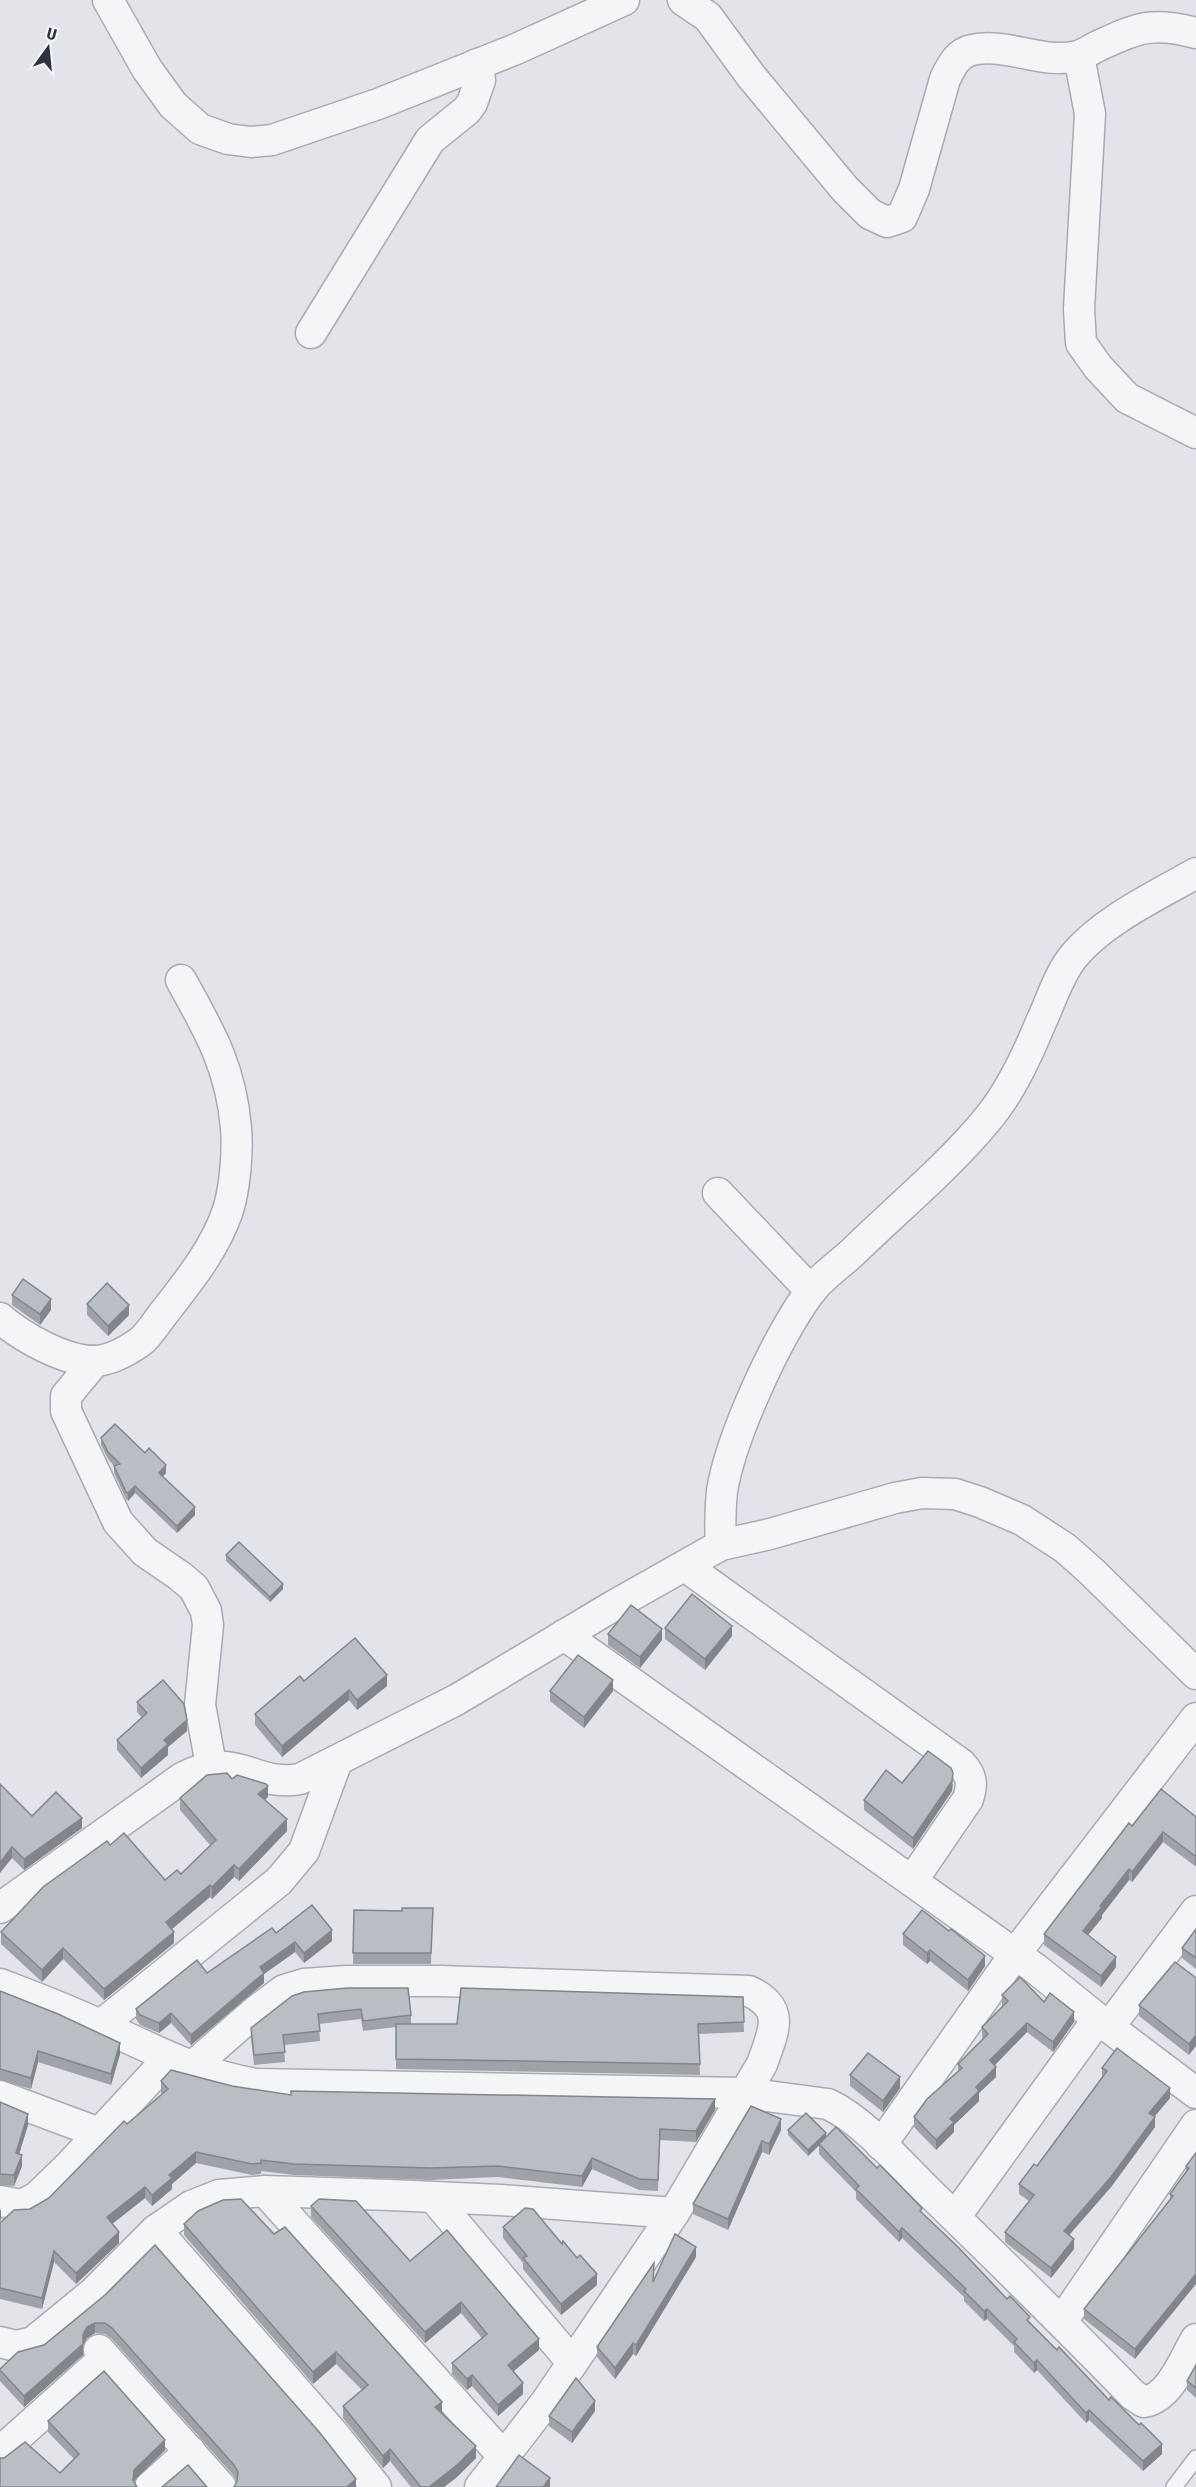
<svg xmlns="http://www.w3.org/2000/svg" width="1196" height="2487" font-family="'Fira Sans Condensed',sans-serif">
<rect width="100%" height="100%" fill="#e2e4e9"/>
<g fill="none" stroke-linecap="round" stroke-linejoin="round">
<g stroke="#a8abb3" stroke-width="18">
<polyline id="lane" points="1174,2487 1196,2458"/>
</g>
<g stroke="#a8abb3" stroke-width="33">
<g id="street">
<polyline points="108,0 147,69 173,105 200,129 228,139 251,142 272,140 378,104 516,49 624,0"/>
<path d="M683,0l25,17 43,59 94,113 25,25 17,8 15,-5 12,-28 31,-110c6,-12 12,-26 27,-29 35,-8 70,15 106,6 7,-2 14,-7 20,-10 40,-18 54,-25 98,-13"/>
<polyline points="1079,56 1090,114 1079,309 1081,343 1098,367 1127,398 1196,433"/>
<polyline points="311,333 430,140 467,110 472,103 480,80 477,64"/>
<polyline points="718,1193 811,1291"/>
<path d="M0,1318c22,19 64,43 94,43 16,0 33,-10 46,-19 9,-7 16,-19 23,-28 25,-32 52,-65 65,-104 7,-22 10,-59 8,-82 -5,-60 -26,-96 -55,-148"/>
<polyline points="95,1361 66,1396 66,1411 118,1522 145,1552 180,1576 194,1588 206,1611 208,1625 200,1705 211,1765"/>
<path d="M721,1545c-1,-18 -1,-36 1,-54 9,-55 55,-154 88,-199 11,-15 29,-27 43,-40 44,-43 94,-84 133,-131 24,-28 41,-65 55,-99 10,-21 17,-46 32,-65 29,-36 83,-61 123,-84"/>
<path d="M685,1566l276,198c11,12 12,20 7,35l-56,82"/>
<polyline points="564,1635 1036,1969 1098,2019 1196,2093"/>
<path d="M0,1908l182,-130c55,-30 71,10 118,1l156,-79 157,-94 108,-61 49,-11 125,-36 27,-5 33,1 25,8 42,18 43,28 26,23 105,103"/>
<path d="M0,1984c34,13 69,26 102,42 50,23 99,49 154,58l488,9 84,11c36,17 71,59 100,87 69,67 138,135 205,204l11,7c26,-4 40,-43 52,-63"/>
<polyline points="101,2025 279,1881 304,1851 337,1761"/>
<polyline points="1109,2027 1196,1911"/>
<polyline points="0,2096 99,2133"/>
<polyline points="881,2145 1015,1954 1196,1718"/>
<polyline points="265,2191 503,2456"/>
<polyline points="434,2198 571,2361"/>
<polyline points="0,2201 22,2205 37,2197 71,2164 169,2058"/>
<polyline points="955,2217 1098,2019"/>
<polyline points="156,2230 333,2433 376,2487"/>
<polyline points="1062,2321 1196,2125"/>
<path d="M0,2342l16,4 17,-4 60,-49 63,-63 35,-24 28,-11 46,-4 125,4 111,5 173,13 88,-149c11,-32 25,-55 -13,-73l-309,-10h-94l-42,3 -20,6 -28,21 -63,55"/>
<polyline points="99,2350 221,2487"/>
<polyline points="0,2452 105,2358"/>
<polyline points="150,2487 190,2451"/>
<polyline points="480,2487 546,2402 674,2213"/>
</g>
</g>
<use href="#lane" stroke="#f4f5f7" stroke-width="15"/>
<use href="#street" stroke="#f4f5f7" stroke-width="30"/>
</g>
<g fill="#9fa3a9">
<polygon points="12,1295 51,1310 40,1325 12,1305"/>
<polygon points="87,1304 129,1315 108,1336 87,1315"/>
<polygon points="101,1438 166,1473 163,1476 195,1515 177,1533 135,1493 128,1501 126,1499 114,1473 114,1466 108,1459 101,1445"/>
<polygon points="226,1555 283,1589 270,1602 226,1561"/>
<polygon points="665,1628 732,1636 705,1670 665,1639"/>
<polygon points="608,1634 662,1640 640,1668 608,1645"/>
<polygon points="304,1681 387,1686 357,1710 349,1700 282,1757 255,1725 255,1714"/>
<polygon points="550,1691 613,1691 584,1728 550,1701"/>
<polygon points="137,1702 187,1731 168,1747 168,1755 141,1778 117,1750 117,1740 142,1718 137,1712"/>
<polygon points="232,1779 268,1797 265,1800 287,1831 239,1881 234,1877 212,1899 210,1897 172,1929 174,1943 104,2000 63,1959 42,1982 1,1944 1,1932 110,1845 165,1880 181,1874 210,1845 180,1810 180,1798"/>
<polygon points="902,1783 953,1784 952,1791 913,1849 864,1810 864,1800"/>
<polygon points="0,1784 32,1816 82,1828 24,1870 12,1858"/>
<polygon points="1196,1817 1195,1866 1163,1842 1132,1882 1129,1880 1102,1915 1102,1918 1088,1935 1116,1967 1101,1987 1044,1945 1044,1934 1132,1826"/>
<polygon points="433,1908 431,1964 353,1964 354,1910 402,1911"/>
<polygon points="1196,1929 1196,1969 1182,1958 1182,1948"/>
<polygon points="276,1933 332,1941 304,1963 295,1952 264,1974 264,1983 191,2045 171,2023 159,2033 140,2025 136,2019 136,2009 207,1973"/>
<polygon points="903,1934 985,1966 968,1991 930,1961 927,1964 903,1945"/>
<polygon points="1196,1978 1189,2055 1139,2016 1139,2005"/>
<polygon points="0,1991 120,2054 111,2085 38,2062 31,2089 0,2080"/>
<polygon points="304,1992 411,2015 411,2024 457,2024 743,1997 744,2032 699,2034 700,2075 396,2069 396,2027 363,2031 361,2019 319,2024 320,2041 284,2045 285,2062 254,2065 251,2038 251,2028"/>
<polygon points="1002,1995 1044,2002 1074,2022 1053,2052 1027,2032 995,2065 996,2077 979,2093 979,2101 954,2125 954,2132 936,2150 914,2127 914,2117 958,2071 958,2064 983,2039 982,2037 982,2027 1003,2006 1002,2005"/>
<polygon points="1102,2068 1170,2098 1154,2117 1155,2127 1111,2187 1069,2235 1074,2249 1051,2278 1005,2242 1005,2232 1029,2201 1019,2194 1019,2184 1037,2166 1102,2077"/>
<polygon points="850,2075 900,2088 883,2112 850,2086"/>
<polygon points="161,2081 232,2086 291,2095 715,2110 696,2142 660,2140 658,2191 639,2190 592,2169 582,2187 498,2177 430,2180 294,2175 261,2171 261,2174 252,2175 196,2163 172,2184 172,2189 152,2206 145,2198 112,2224 119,2243 76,2284 54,2262 42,2309 0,2299 0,2223 30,2209 49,2198 127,2124 162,2094 161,2092"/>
<polygon points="0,2102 28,2125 19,2154 22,2166 14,2186 0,2185"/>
<polygon points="751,2106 781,2130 769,2155 762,2152 728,2230 693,2214 693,2204"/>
<polygon points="788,2130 826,2137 922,2213 1057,2350 1109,2400 1162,2454 1143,2471 1089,2420 1086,2423 1037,2370 1034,2373 1014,2352 1014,2346 987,2319 984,2321 964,2301 964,2297 902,2238 899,2242 856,2199 856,2192 819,2154 819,2145 808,2156 788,2135"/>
<polygon points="1196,2153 1135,2359 1084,2319 1084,2309 1170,2200 1170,2194 1186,2173 1186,2166"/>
<polygon points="311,2206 410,2261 539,2350 513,2371 523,2394 498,2416 472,2386 467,2390 452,2374 452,2363 482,2338 461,2313 425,2343 311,2217"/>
<polygon points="184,2224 442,2413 476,2458 457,2477 444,2487 411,2487 390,2461 383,2468 343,2418 343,2406 362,2390 336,2364 313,2384 184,2235"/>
<polygon points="503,2227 562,2244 577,2258 597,2285 561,2315 523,2269 523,2263 503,2238"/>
<polygon points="696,2257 636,2356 633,2354 615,2379 597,2357 597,2347 653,2281"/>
<polygon points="105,2295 356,2487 237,2482 234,2476 112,2339 105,2334 95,2333 87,2338 83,2345 83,2355 24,2407 0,2381 0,2369 44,2345"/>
<polygon points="1196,2365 1196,2398 1187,2390 1187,2381"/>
<polygon points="595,2411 572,2443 549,2426 549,2416"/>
<polygon points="48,2421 165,2450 134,2481 60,2473 74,2459 48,2432"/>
</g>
<g fill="#82858a">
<polygon points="51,1299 51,1310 40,1325 40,1314"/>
<polygon points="129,1305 129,1315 108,1336 108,1326"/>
<polygon points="166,1465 166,1473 159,1480 159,1473"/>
<polygon points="135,1486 135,1493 128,1501 128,1493"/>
<polygon points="195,1507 195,1515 177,1533 177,1526"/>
<polygon points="283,1584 283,1589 270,1602 270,1597"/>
<polygon points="732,1626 732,1636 705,1670 705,1659"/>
<polygon points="662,1629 662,1640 640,1668 640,1657"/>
<polygon points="387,1675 387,1686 357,1710 357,1700"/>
<polygon points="613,1680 613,1691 584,1728 584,1717"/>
<polygon points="349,1690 349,1700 282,1757 282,1746"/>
<polygon points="187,1720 187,1731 168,1747 168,1755 141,1778 141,1768 164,1740"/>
<polygon points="953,1773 952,1791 913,1849 913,1838"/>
<polygon points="268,1786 268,1797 258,1805 258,1794"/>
<polygon points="82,1818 82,1828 24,1870 24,1859"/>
<polygon points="287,1819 287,1831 239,1881 239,1869"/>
<polygon points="1163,1832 1163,1842 1132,1882 1132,1872"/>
<polygon points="12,1847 12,1858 0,1873 0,1863"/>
<polygon points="1196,1854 1196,1865 1195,1866 1195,1856"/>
<polygon points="234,1865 234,1877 212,1899 212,1887"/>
<polygon points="1129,1869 1129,1880 1102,1915 1102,1918 1083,1941 1083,1931 1100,1906"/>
<polygon points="210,1885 210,1897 166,1934 166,1922"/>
<polygon points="332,1930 332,1941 304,1963 304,1953"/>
<polygon points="174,1932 174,1943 104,2000 104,1989"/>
<polygon points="295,1942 295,1952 264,1974 264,1983 191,2045 191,2035 260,1967"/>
<polygon points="63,1948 63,1959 42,1982 42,1970"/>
<polygon points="930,1950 930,1961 927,1964 927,1953"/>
<polygon points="985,1956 985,1966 968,1991 968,1980"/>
<polygon points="1116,1957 1116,1967 1101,1987 1101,1976"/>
<polygon points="1074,2012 1074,2022 1053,2052 1053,2042"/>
<polygon points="171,2013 171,2023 159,2033 159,2023"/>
<polygon points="1027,2023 1027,2032 990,2070 990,2060"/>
<polygon points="1196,2035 1196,2046 1189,2055 1189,2044"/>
<polygon points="120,2043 120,2054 111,2085 111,2074"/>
<polygon points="38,2051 38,2062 31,2089 31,2078"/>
<polygon points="996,2067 996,2077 979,2093 979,2101 954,2125 954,2132 936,2150 936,2140 950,2119 976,2087"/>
<polygon points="900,2077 900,2088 883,2112 883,2101"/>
<polygon points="1170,2088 1170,2098 1149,2123 1149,2113"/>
<polygon points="715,2099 715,2110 696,2142 696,2131"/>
<polygon points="28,2114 28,2125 16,2164 16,2153"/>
<polygon points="1155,2117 1155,2127 1111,2187 1064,2241 1064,2231"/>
<polygon points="781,2119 781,2130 769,2155 769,2144"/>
<polygon points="826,2133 826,2139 808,2156 808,2150"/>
<polygon points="762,2141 762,2152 728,2230 728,2219"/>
<polygon points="196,2152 196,2163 172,2184 172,2189 152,2206 152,2195 169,2175"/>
<polygon points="22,2155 22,2166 14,2186 14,2175"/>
<polygon points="592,2158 592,2169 582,2187 582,2176"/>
<polygon points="145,2187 145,2198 107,2228 107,2217"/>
<polygon points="1,2208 1,2219 0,2222 0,2211"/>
<polygon points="902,2228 902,2238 899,2242 899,2232"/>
<polygon points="119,2232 119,2243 76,2284 76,2273"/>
<polygon points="1074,2239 1074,2249 1051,2278 1051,2268"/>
<polygon points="696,2247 696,2257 636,2356 636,2345"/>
<polygon points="54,2251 54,2262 42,2309 42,2298"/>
<polygon points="597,2274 597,2285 561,2315 561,2304"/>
<polygon points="1196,2274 1196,2284 1135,2359 1135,2349"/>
<polygon points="461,2302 461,2313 425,2343 425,2332"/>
<polygon points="987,2309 987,2319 984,2321 984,2311"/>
<polygon points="95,2323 95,2333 87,2338 83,2345 83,2355 24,2407 24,2396 83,2335 87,2327"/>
<polygon points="539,2339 539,2350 508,2376 508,2365"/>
<polygon points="633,2343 633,2354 615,2379 615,2368"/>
<polygon points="336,2352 336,2364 313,2384 313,2372"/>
<polygon points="1037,2360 1037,2370 1034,2373 1034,2363"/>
<polygon points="472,2375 472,2386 467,2390 467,2379"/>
<polygon points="523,2383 523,2394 498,2416 498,2405"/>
<polygon points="595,2401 595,2411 572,2443 572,2432"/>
<polygon points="442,2402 442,2413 435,2407"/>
<polygon points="1089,2410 1089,2420 1086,2423 1086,2413"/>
<polygon points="165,2440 165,2450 134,2481 133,2487 134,2470"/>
<polygon points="1162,2444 1162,2454 1143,2471 1143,2461"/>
<polygon points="476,2446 476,2458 457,2477 444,2487 429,2487"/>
<polygon points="390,2449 390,2461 383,2468 383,2456"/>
<polygon points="550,2478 550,2487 543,2487"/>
<polygon points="356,2479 356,2487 348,2487 348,2486"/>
</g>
<g fill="#b9bec5" stroke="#82858a" stroke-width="1.5">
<polygon points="23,1279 51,1299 40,1314 12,1295"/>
<polygon points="107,1283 129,1305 108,1326 87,1304"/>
<polygon points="115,1424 145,1453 149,1448 166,1465 159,1473 195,1507 177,1526 135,1486 128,1493 126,1492 114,1466 120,1464 108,1452 101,1438"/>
<polygon points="239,1542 283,1584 270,1597 226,1555"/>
<polygon points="692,1594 732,1626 705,1659 665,1628"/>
<polygon points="631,1605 662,1629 640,1657 608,1634"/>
<polygon points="355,1638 387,1675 357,1700 349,1690 282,1746 255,1714 300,1676 304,1681"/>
<polygon points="578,1655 613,1680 584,1717 550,1691"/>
<polygon points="163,1680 184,1704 187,1720 164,1740 168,1744 141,1768 117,1740 147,1713 137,1702"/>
<polygon points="928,1751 951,1768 953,1773 952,1781 913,1838 864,1800 886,1770 902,1783"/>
<polygon points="227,1773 232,1779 237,1775 266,1784 268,1786 258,1794 287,1819 239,1869 234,1865 212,1887 210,1885 166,1922 174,1932 104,1989 63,1948 42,1970 1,1932 43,1887 107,1841 110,1845 124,1833 165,1880 177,1870 181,1874 216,1840 180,1798 207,1775"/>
<polygon points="0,1784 32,1816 56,1792 82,1818 24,1859 12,1847 0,1863"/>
<polygon points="1161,1789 1196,1817 1196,1854 1195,1856 1163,1832 1132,1872 1129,1869 1100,1906 1102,1907 1083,1931 1116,1957 1101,1976 1044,1934 1129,1823 1132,1826"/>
<polygon points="312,1905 332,1930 304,1953 295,1942 260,1967 264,1973 191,2035 171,2013 159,2023 140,2015 136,2009 197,1960 207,1973 272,1928 276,1933"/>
<polygon points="402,1908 433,1908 431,1953 353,1953 354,1910 402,1911"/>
<polygon points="922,1910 949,1931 951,1929 985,1956 968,1980 930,1950 927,1953 903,1934"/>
<polygon points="1196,1929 1196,1958 1182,1948"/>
<polygon points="1175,1962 1196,1978 1196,2035 1189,2044 1139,2005"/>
<polygon points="1020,1977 1044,2002 1050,1993 1074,2012 1053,2042 1027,2023 990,2060 996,2067 976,2087 979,2091 950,2119 954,2122 936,2140 914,2117 927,2099 962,2068 958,2064 988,2034 982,2027 1008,2001 1002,1995"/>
<polygon points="347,1988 408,1988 411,2015 363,2021 361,2009 318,2014 320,2031 283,2035 285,2052 254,2055 251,2028 292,1996 304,1992"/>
<polygon points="461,1988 743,1997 744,2022 698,2024 700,2064 396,2059 396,2024 457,2024"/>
<polygon points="0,1991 58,2014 120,2043 111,2074 38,2051 31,2078 0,2069"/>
<polygon points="1117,2048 1170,2088 1149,2113 1155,2117 1111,2177 1064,2231 1074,2239 1051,2268 1005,2232 1034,2195 1019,2184 1034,2164 1037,2166 1107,2071 1102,2068"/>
<polygon points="868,2053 900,2077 883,2101 850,2075"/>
<polygon points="171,2070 232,2086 291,2095 291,2091 715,2099 696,2131 660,2129 658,2180 639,2179 592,2158 582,2176 498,2166 430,2168 294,2164 261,2160 261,2163 252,2164 196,2152 169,2175 172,2178 152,2195 145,2187 107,2217 119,2232 76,2273 54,2251 42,2298 0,2288 0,2223 14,2210 30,2209 49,2198 124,2121 127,2124 168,2089 161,2081"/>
<polygon points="0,2102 28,2114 16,2153 22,2155 14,2175 0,2174"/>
<polygon points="751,2106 781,2119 769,2144 762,2141 728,2219 693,2204"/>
<polygon points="806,2113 826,2133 808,2150 788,2130"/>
<polygon points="836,2127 877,2168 880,2165 922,2208 920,2211 958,2247 1007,2299 1010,2296 1030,2317 1027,2320 1057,2350 1059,2347 1109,2400 1111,2397 1139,2425 1141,2423 1162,2444 1143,2461 1089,2410 1086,2413 1037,2360 1034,2363 1014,2342 1017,2339 987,2309 984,2311 964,2291 966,2289 902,2228 899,2232 856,2189 859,2186 819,2144"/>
<polygon points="1196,2153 1196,2274 1135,2349 1084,2309 1173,2196 1170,2194 1189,2168 1186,2166"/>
<polygon points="241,2199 274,2234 285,2227 442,2402 435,2407 476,2446 457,2465 429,2487 421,2487 390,2449 383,2456 343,2406 368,2385 336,2352 313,2372 184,2224 198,2211 223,2200"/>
<polygon points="319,2199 356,2201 410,2261 447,2230 539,2339 508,2365 523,2383 498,2405 472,2375 467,2379 452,2363 487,2334 461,2302 425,2332 311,2206"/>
<polygon points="525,2208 533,2209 562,2244 563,2241 577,2258 580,2255 597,2274 561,2304 523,2258 527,2256 503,2227"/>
<polygon points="675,2234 696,2247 636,2345 633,2343 615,2368 597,2347 654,2263 653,2282"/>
<polygon points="155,2245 320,2433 356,2479 348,2486 349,2487 234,2487 237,2481 238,2472 234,2465 112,2328 105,2323 95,2323 87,2327 83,2335 83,2344 24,2396 0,2370 0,2369 18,2352 44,2345 105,2295"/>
<polygon points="1196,2365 1196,2388 1187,2381"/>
<polygon points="104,2371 165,2440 134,2470 133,2480 137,2487 0,2487 0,2458 4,2458 25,2442 60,2473 79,2454 48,2421"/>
<polygon points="576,2378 595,2401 572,2432 549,2416"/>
<polygon points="519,2455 550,2478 543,2487 496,2487"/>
<polygon points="188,2465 207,2487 162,2487"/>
</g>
<g transform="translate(48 48) rotate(15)" stroke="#f1f3f6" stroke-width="4.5" paint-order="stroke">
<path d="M0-4.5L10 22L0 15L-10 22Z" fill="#2c333f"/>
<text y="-9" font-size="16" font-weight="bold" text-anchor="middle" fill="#2c333f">U</text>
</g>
</svg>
